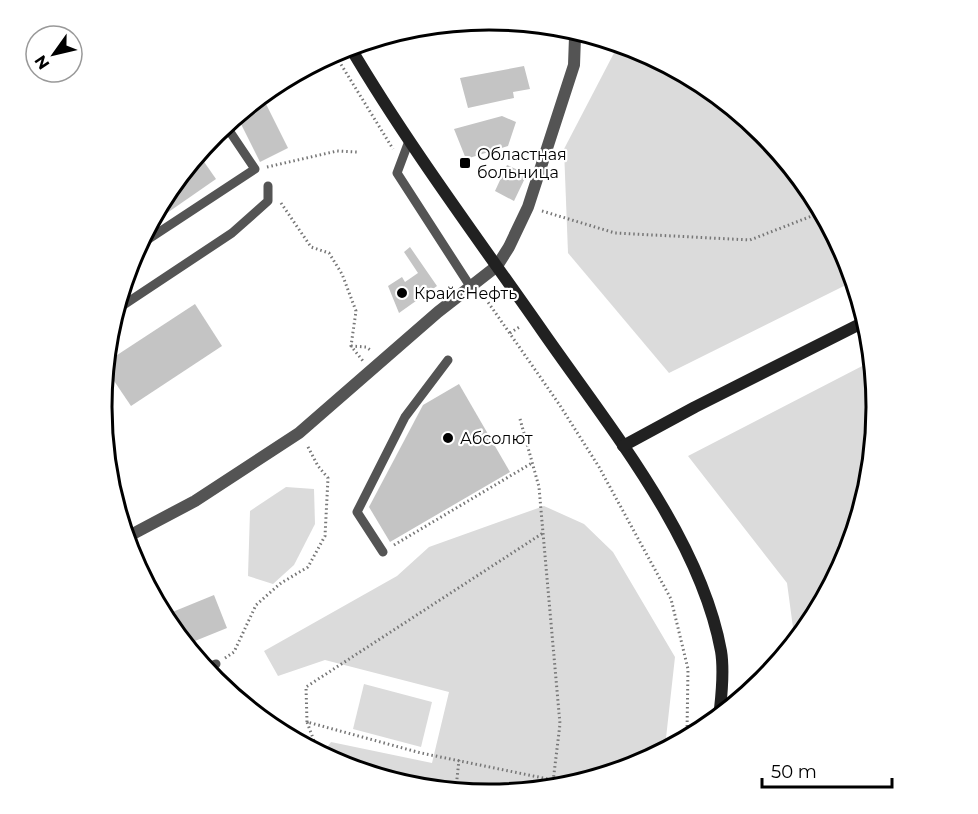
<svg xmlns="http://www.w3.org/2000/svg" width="978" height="814" font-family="Montserrat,sans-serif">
<rect width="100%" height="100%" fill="#fff"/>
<g fill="#dbdbdb">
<polygon points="614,53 644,53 763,133 847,259 852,282 669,373 568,253 564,149"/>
<polygon points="868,363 876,407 847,556 794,635 787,583 688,456"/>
<polygon points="286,487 314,489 315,524 294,565 273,584 248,576 250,511"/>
<polygon points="544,506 584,524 613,552 675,657 665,747 637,765 489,794 340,765 323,753 331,742 432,763 449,692 325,660 278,676 264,651 397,576 429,547"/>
<polygon points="364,684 432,702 421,747 353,729"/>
</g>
<g fill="#c4c4c4">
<polygon points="524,66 530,89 513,92 514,98 468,108 460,78"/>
<polygon points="264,100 288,148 260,162 238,118"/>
<polygon points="502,116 516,122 508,146 466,159 454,129"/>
<polygon points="200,156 216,179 157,220"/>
<polygon points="507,165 527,174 514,201 495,191"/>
<polygon points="410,247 437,286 399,313 388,286 402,277 405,282 418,273 404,252"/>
<polygon points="195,304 222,346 131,406 108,372 111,359"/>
<polygon points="459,384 510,472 390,542 369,507 423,405"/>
<polygon points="214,595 227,628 190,643 170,613"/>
</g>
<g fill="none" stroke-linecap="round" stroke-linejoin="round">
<g stroke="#767676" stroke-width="3" stroke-dasharray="1.5 3" stroke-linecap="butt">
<polyline points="334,53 393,149"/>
<polyline points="267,167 337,151 357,152"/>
<polyline points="281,203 311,247 329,253 342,274 356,311 351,346 363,361"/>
<polyline points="542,211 615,233 750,240 817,214"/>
<polyline points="483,295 559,404 599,467 671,599 688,669 687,732"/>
<polyline points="510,333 521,326"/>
<polyline points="351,346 366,347 372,351"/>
<polyline points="520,419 539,487 543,533 560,724 553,782"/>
<polyline points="394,545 532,463"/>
<polyline points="225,658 234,652 256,605 281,583 308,567 325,536 328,478 318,466 307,445"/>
<polyline points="307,722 306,687 543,533"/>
<polyline points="317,749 307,722 421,753 553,780"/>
<polyline points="456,788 459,760"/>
</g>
<g stroke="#545454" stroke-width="9">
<polyline points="409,141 397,173 470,286"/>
<polyline points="141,244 255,169 226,126"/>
<polyline points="122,306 232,233 268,201 268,186"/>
<polyline points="383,552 357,512 405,417 448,360"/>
<polyline points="206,668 216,664"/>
</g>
<polyline stroke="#545454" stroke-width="12" points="127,537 195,501 299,433 438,312 497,266 509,247 528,207 574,65 575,37"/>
<g stroke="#212121" stroke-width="12">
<path d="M350,47c58,98 126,189 191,282 65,94 159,207 180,322 3,18 1,40 -1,58"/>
<polyline points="623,446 695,407 860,324"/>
</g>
</g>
<g fill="#000" stroke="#fff" stroke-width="2">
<rect x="459" y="157" width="12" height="12" rx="3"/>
<circle cx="402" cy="293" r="6"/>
<circle cx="448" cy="438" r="6"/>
</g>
<g text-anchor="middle" stroke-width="4.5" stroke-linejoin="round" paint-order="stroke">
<g font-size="16" fill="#000" stroke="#fff" text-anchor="start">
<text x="477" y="160">Областная<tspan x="477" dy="18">больница</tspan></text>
<text x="414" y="299">КрайсНефть</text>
<text x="460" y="444">Абсолют</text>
</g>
</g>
<path d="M0 0H978V814H0ZM112 407a377 377 0 1 1 754 0a377 377 0 1 1-754 0Z" fill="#fff" fill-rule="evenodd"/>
<path fill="none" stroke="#000" stroke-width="3" d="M112 407a377 377 0 1 1 754 0a377 377 0 1 1-754 0Z"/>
<g transform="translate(54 54) rotate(236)"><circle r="28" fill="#ffffff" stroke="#999999" stroke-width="1.5"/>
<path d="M0-4.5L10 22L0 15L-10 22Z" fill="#000000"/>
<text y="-9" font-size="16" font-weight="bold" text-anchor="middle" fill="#000000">N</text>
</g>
<path d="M762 778v9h130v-9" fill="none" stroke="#000000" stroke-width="3"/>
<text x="771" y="778" font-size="18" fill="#000000" stroke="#ffffff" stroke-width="4.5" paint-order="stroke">50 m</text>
</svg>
